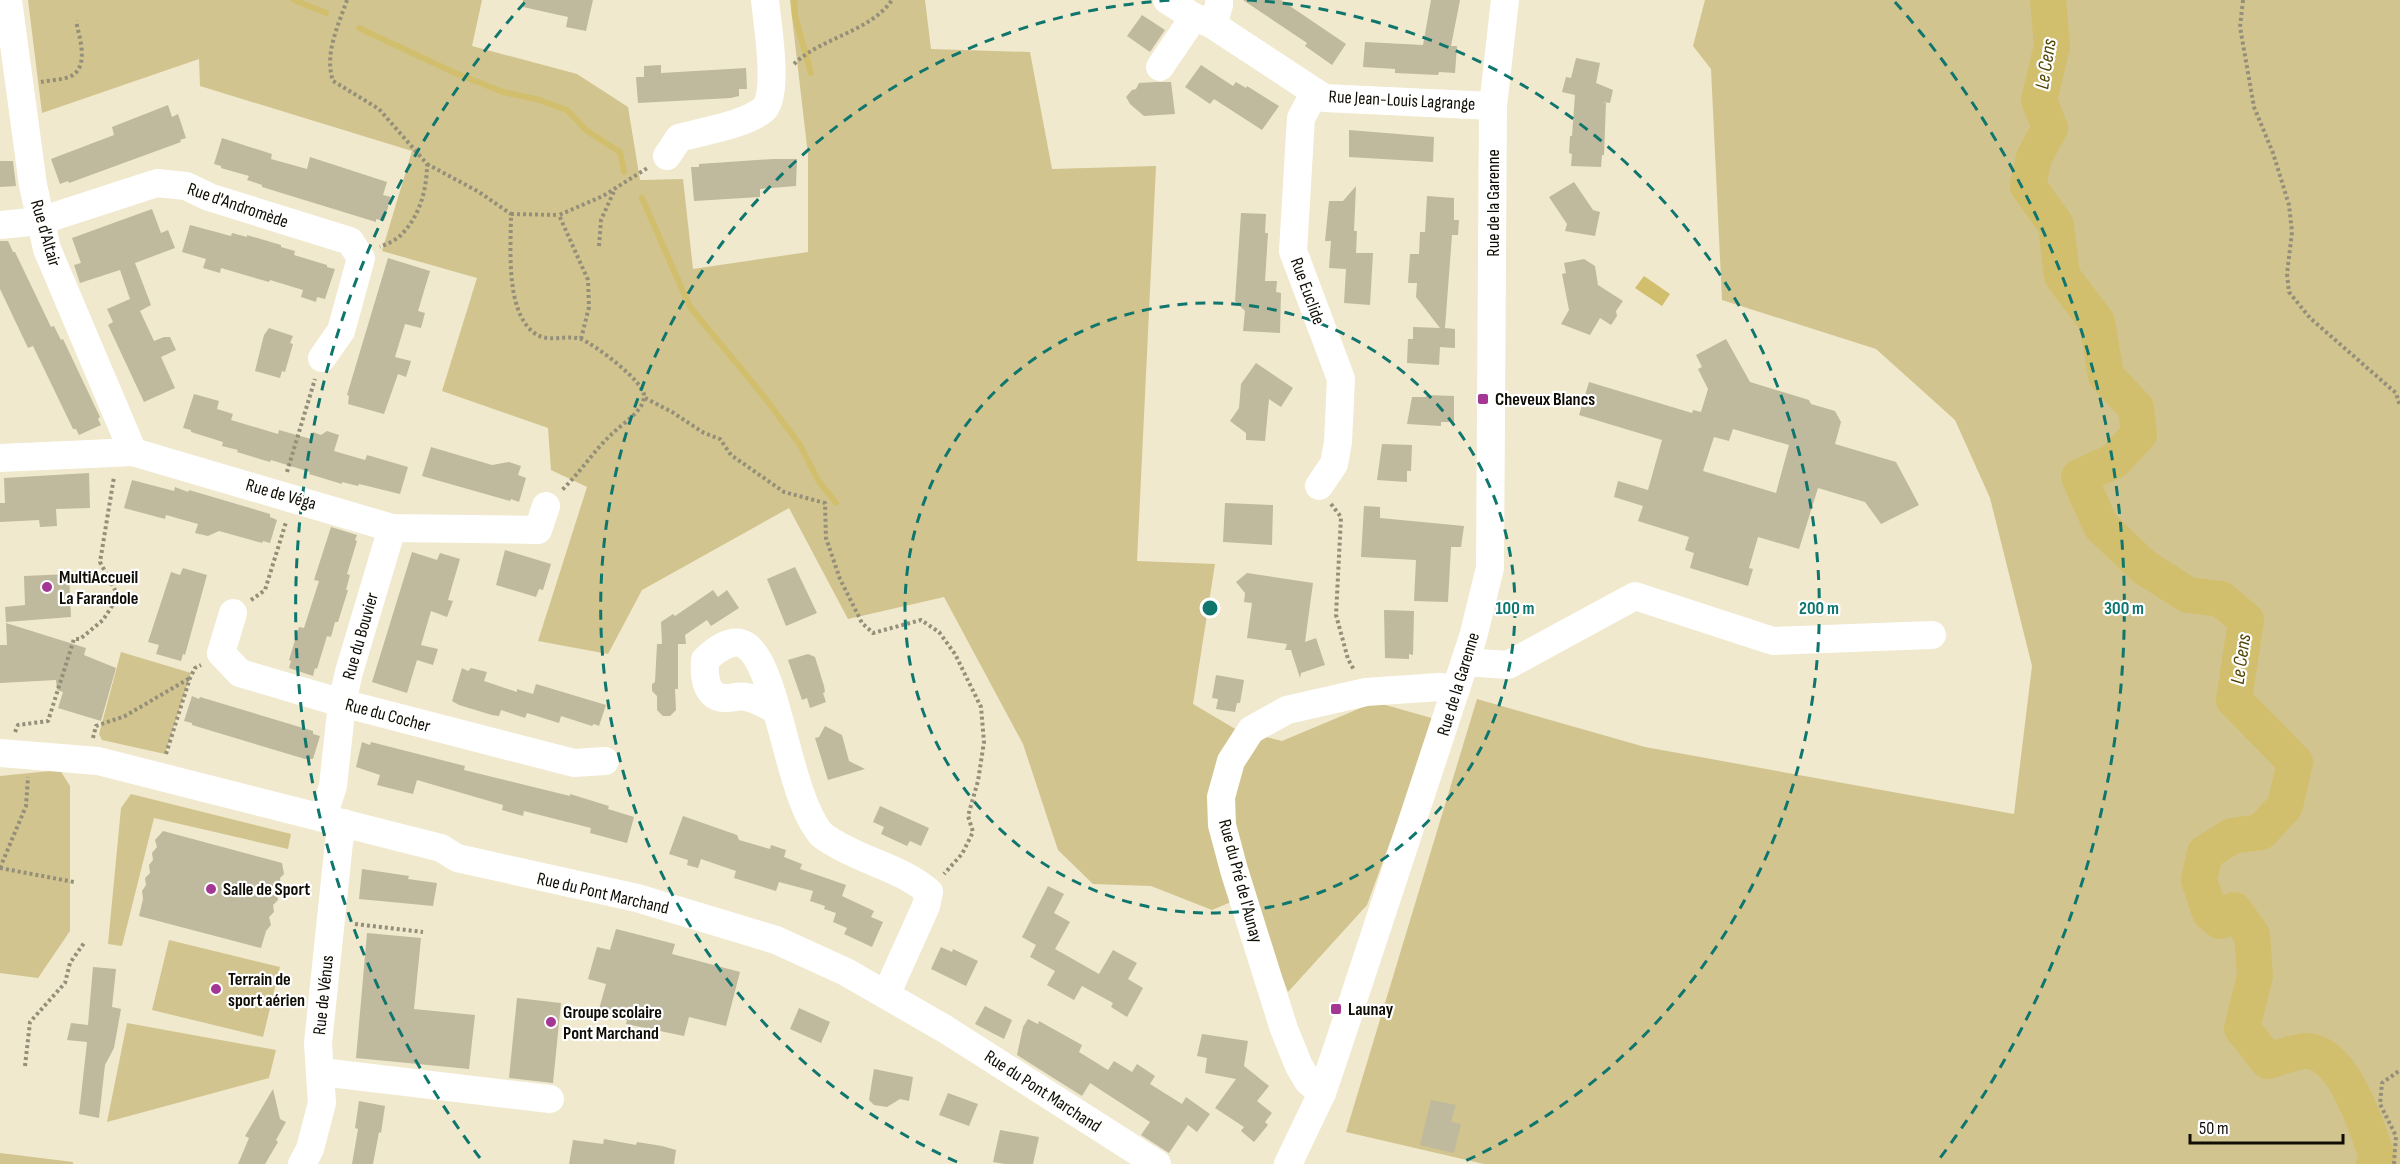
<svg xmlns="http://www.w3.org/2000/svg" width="2400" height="1164" font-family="'Sofia Sans Condensed',sans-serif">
<rect width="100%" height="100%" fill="#f0e9cd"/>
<g fill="#d1c48e">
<polygon points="28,0 482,0 472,46 577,74 628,107 640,180 683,179 693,269 808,252 808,155 790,0 925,0 931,49 1030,52 1052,169 1156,166 1137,561 1215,564 1193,704 1237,730 1282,741 1375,702 1435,719 1367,905 1288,992 1250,894 1212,910 1151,886 1093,884 1058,850 1023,744 944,597 848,619 789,508 642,590 608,654 538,641 587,487 551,470 548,428 442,391 477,278 382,251 412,151 200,86 199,59 42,113"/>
<polygon points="1705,0 2400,0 2400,1164 1484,1164 1346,1132 1477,699 1645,747 2014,814 2032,666 1990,498 1955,420 1876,349 1722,300 1711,69 1693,46"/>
<polygon points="121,652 191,673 165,754 102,740 99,734"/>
<polygon points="60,770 70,786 70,931 38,978 0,973 0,776"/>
<polygon points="131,794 291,834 288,849 154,818 122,946 108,944 121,808"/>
<polygon points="169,940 280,967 263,1037 152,1010"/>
<polygon points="127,1023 276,1050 269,1078 107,1122"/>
<polygon points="0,1153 73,1162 73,1164 0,1164"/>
</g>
<polygon fill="#d2bf6d" points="1644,276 1670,294 1662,306 1635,288"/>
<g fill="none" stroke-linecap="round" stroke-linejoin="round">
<g stroke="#d2bf6d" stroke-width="6">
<polyline points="294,0 326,13"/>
<polyline points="794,0 795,16 811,73"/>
<polyline points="359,28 455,73 503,92 536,99 567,110 587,131 620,152 624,172"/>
<polyline points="642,198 690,307 762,394 800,445 818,480 836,503"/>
</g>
<path stroke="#d2bf6d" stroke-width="36" d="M2048,0l4,46 -13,54 11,28 -16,29 -6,29 28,39 6,51 35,46 9,54 30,32 3,26 -25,27 -35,16 22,49 43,41 44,28 33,4 25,21 -12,80 61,62 -10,44 -24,26 -29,4 -27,17 -6,27 11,33 10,8 14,-11 18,25 3,41 -13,52 26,33c10,-3 32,-11 41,-10 36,5 57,75 68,105l-3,8"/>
</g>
<g fill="#bfb99d" fill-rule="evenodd">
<polygon points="523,0 593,0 586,31 566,27 568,17 523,7"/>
<polygon points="1243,0 1281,0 1346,44 1332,65 1305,46 1307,43"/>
<polygon points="1431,0 1460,0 1451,46 1457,46 1455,73 1439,72 1438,75 1395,73 1395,69 1363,67 1365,42 1423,45"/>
<polygon points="1142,15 1165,30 1150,52 1127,36"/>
<polygon points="1576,58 1600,63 1596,83 1613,90 1610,103 1602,102 1606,103 1604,155 1602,155 1601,167 1571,166 1572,154 1569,153 1570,136 1572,136 1575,95 1562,92 1566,77 1571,78"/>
<polygon points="661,65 661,73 746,68 747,89 739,89 739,96 731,98 638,103 636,77 644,77 644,66"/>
<polygon points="1201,65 1233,86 1236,82 1246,88 1247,86 1279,106 1262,130 1214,99 1210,104 1185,87"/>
<polygon points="1156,82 1171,82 1175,114 1144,116 1130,104 1126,97 1132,90 1136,89 1139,83"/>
<polygon points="168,105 172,117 178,114 186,138 180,140 181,142 69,183 68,181 60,184 51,159 114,135 112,127"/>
<polygon points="1349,130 1434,137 1433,162 1349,157"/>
<polygon points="222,138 272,154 271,159 307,169 310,157 387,182 383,195 391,197 384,221 376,219 376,222 262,187 262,185 247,180 249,176 221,168 221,166 214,164"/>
<polygon points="773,159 797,159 796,186 760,189 760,197 694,201 691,167 699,167 699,164"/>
<polygon points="0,161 13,161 16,186 0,187"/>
<polygon points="1574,182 1593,210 1600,212 1595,236 1565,231 1567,224 1549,197"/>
<polygon points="1356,186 1354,231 1357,231 1356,253 1373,253 1370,305 1344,303 1346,269 1329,268 1331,241 1325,241 1329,201 1343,201"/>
<polygon points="1427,196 1454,198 1454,220 1459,220 1458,235 1452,235 1445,328 1455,329 1455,348 1440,347 1439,365 1407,363 1408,339 1413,339 1413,327 1440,328 1416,297 1417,283 1408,283 1410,254 1419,254 1420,232 1425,232"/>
<polygon points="152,209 161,233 168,230 175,248 135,263 151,305 140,311 154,341 164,337 170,337 176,350 161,357 175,388 144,402 108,325 113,322 107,309 130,299 120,270 80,283 74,265 81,263 72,238"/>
<polygon points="1241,213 1266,214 1265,233 1268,233 1265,281 1277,281 1276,292 1281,293 1280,333 1243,331 1245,311 1235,301"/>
<polygon points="190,225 231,236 232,233 247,237 247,235 281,245 281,247 295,251 294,255 327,265 327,267 335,269 325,299 317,297 316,302 301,297 303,290 270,280 269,282 221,268 220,273 203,268 206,259 182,252"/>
<polygon points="0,241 8,241 13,252 15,252 51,327 54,326 61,340 63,339 99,415 100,417 98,419 101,425 79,435 76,429 73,429 33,346 28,348 0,289"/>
<polygon points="388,258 430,271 418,311 425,313 421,328 405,324 395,357 411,361 406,377 398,374 384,414 348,404 349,396 347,395"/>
<polygon points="1584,259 1595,266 1598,285 1623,301 1616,311 1617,316 1611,325 1600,318 1590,335 1561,324 1569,310 1562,274 1566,273 1564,263"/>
<polygon points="269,328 293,336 290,343 293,344 285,372 282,371 280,378 255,371 264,335"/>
<path d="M1726,339l24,43 59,18 2,4 24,7 6,11 -6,22 61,18 23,43 -38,19 -16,-22 -47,-14 -19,61 -41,-12 -9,31 4,1 -5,17 -58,-18 4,-15 -9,-3 4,-13 -51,-16 5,-15 -29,-9 4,-16 30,9 14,-50 -83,-25 10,-33 103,31 1,-3 8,2 7,-23 -10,-20 4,-2 -6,-12zM1733,429l56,16 -13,48 -73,-22 11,-34 15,4z"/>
<polygon points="1256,363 1293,388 1281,407 1269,399 1265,441 1246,440 1246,433 1230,421 1239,408 1241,384"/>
<polygon points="194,394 219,401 217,409 233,414 231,420 278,434 279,430 311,439 313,432 321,435 327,431 339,435 334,451 365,460 367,455 408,467 400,494 359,484 358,486 342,482 342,484 309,474 310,472 271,460 270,462 237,452 238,450 222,446 223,442 191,432 191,430 183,428"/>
<polygon points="1427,395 1454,396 1454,422 1441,422 1441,426 1407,424 1412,397 1426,397"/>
<polygon points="1382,444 1412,445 1411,471 1407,471 1407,482 1377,480"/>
<polygon points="431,447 492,465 509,462 521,466 518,475 526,478 519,502 511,499 510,501 422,476"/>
<polygon points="89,473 90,508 56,509 57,526 40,527 39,520 0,522 0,503 5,503 4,478"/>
<polygon points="132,480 174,491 175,487 188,492 189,490 270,514 270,517 277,520 270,543 263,541 262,543 219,531 208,536 195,533 198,524 166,515 165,519 124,508"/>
<polygon points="1225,503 1273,505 1272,545 1223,542"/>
<polygon points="1364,506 1380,507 1380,518 1464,526 1461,547 1451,547 1448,602 1414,601 1416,560 1361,557"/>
<polygon points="331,527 357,535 355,540 357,541 347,574 350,575 346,590 348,590 338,622 335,622 331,637 327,636 317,669 315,668 313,676 289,668 291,661 289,660 299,627 304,628 319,581 314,580"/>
<polygon points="505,550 551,564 543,590 539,589 536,597 496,585"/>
<polygon points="412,552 437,560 440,553 460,559 448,600 453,601 447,617 431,611 421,645 438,649 433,665 417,660 407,693 372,682"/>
<polygon points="795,567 817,613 786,626 767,579"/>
<polygon points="183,568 207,575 185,655 183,654 181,661 156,654 159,645 148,642 171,572 180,575"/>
<polygon points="1247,573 1313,583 1305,642 1316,638 1325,665 1301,673 1300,678 1291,650 1285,650 1287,644 1247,638 1252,603 1244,602 1245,593 1236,582"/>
<polygon points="69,574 71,617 6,622 5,607 25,605 24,576"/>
<polygon points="713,590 718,597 727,590 739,608 711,626 707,620 685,635 686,644 678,644 678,689 675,689 676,710 670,716 663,716 657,710 657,696 652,691 652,684 655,682 657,644 662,644 661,622 673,614 675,616"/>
<polygon points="1384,610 1414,611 1413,655 1409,654 1409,659 1385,658"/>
<polygon points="6,623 86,648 84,655 116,668 101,721 58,708 63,692 57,690 56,680 0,683 0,645 7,645"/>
<polygon points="808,654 815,657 824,686 825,692 823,693 826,702 810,708 807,698 802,700 788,660"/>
<polygon points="462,668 468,671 471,668 487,672 484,681 517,692 517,689 533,694 536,684 606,705 599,726 594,724 592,726 561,716 559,723 527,713 525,718 501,710 499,716 492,715 459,705 452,701"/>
<polygon points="1216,675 1244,680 1240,703 1237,703 1235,712 1216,709 1218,699 1212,698"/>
<polygon points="192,696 199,699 200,697 313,731 313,734 320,736 313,759 305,759 192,725 192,723 184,721"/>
<polygon points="825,726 842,735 849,761 865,769 828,780 815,738 819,737"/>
<polygon points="362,742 370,745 371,742 465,766 464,770 570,796 570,794 609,806 608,809 634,817 627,843 590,833 591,828 524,811 523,816 502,810 503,805 417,780 413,794 377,785 380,775 356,767"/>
<polygon points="880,806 929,828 921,846 910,841 907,846 881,834 884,827 873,822"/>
<polygon points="683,816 737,835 739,840 770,849 771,845 786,850 784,857 802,864 800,869 846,885 842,896 874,911 871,917 883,922 872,947 844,934 847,928 833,922 836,913 824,909 825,906 810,901 813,891 779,882 776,891 734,878 736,871 701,859 698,868 687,865 688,860 669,854"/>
<polygon points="163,831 282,863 284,874 280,878 281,887 276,892 278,900 273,905 274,912 269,917 271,925 266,931 261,948 139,916 143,899 142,891 146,885 145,878 150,873 149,865 153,860 152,853 157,847 155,840"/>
<polygon points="362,869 409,876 408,879 437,883 433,906 359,899"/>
<polygon points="1048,886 1064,894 1054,913 1070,922 1055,949 1099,974 1113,950 1137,963 1128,979 1143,988 1127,1017 1111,1007 1113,1003 1082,986 1074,1000 1047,985 1055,971 1030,957 1036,945 1022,937"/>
<polygon points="616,929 675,944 672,954 740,972 726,1026 689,1017 684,1036 626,1024 627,1020 598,1013 606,984 588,979 597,947 610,950"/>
<polygon points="367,933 421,938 414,1009 475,1015 469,1069 356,1058"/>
<polygon points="941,947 952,952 953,949 978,961 966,986 931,969"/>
<polygon points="93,967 116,969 112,1007 121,1009 114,1048 105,1065 99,1118 79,1114 87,1042 67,1040 71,1023 88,1025"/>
<polygon points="517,998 561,1003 553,1083 509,1078"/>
<polygon points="985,1006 1012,1020 1004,1039 975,1024"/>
<polygon points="799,1008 830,1022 821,1043 790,1029"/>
<polygon points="1028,1019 1038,1024 1039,1021 1082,1045 1079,1052 1108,1070 1114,1061 1132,1072 1137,1064 1155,1076 1150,1084 1182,1104 1186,1097 1210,1114 1197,1132 1188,1125 1169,1153 1141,1135 1150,1122 1090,1083 1082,1096 1017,1055 1023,1027"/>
<polygon points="1202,1034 1248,1041 1244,1066 1269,1086 1257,1101 1272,1113 1265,1122 1268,1125 1254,1142 1241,1131 1244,1127 1215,1108 1236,1079 1205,1073 1207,1058 1197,1056"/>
<polygon points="874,1069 913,1077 909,1101 900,1099 887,1107 874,1105 869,1100"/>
<polygon points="273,1089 280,1119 286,1122 276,1140 278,1142 265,1164 238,1164 249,1138 245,1136"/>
<polygon points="948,1093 978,1104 969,1126 939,1115"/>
<polygon points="1431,1100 1456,1105 1451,1122 1461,1124 1454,1153 1420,1145"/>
<polygon points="359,1101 385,1106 381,1133 379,1132 373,1164 352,1164 358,1129 355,1128"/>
<polygon points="1000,1130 1039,1137 1033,1164 1005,1164 993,1162"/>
<polygon points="604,1139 636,1145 637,1142 662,1146 676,1150 674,1164 569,1164 573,1140 603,1144"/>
</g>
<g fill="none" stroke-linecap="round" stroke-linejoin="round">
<g stroke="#948f7a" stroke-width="4" stroke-dasharray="3 3" stroke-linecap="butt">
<path d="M347,0c-9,26 -23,54 -14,81l46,28 48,55c0,25 -7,52 -26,71 -5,5 -14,9 -21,12"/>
<polyline points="2243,0 2240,27 2254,107 2273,153 2289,205 2292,232 2287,274 2289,292 2310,318 2396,393 2400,406"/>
<path d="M794,64c28,-27 76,-32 98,-64"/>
<path d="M41,82c9,-2 24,-2 32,-7 16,-11 6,-39 3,-54"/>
<path d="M427,164l52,28 32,22c0,33 -6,95 22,118 14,12 32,2 48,7 13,5 64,43 63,57 0,15 -21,27 -31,37 -19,17 -33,40 -52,58"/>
<polyline points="511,214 559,215"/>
<polyline points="599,246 601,220 615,189"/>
<polyline points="581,339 589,307 588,280 559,215 603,196 649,167"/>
<polyline points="645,398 672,412 704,433 720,439 731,455 784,492 825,503 826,538 840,579 862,623 873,633 921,620 939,632 955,654 981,707 984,742 978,781 968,816 973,832 962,854 944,874"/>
<polyline points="287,472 315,379"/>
<polyline points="1331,504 1341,517 1336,615 1348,659 1354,670"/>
<polyline points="251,600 265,590 286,522"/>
<polyline points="15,732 18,725 48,721 74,639 80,639 103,620 114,603 115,590 100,562 114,477"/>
<polyline points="93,738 96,726 125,716 190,678"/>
<polyline points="166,754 190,678 195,668 201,665"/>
<polyline points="0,868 26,806 28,777"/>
<polyline points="0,868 74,882"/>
<polyline points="355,924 423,932"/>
<polyline points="25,1066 30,1022 65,983 70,963 84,943"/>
<polyline points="2394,1164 2396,1136 2380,1104 2382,1083 2400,1070"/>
</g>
<g stroke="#fff" stroke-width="28">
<polyline points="8,0 33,185 47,249 133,452"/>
<polyline points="1167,0 1194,17 1209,23"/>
<polyline points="1219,0 1219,5 1213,25 1324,98 1493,106"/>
<polyline points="1160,67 1194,17"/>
<polyline points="1315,92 1301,118 1293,251 1341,379 1338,442 1334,464 1319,486"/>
<path d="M667,156l12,-18c24,-7 65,-13 84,-28 17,-13 4,-88 2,-110"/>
<polyline points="0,225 40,221 157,183 186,186 209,197 350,241 361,258 341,331 322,358"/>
<polyline points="0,458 133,452 392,528 538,530 546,506"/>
<polyline points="233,613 221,653 240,673 342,703 574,763 605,761"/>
<polyline points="1465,662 1508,665 1635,596 1773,641 1932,635"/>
<path d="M776,710c-10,-5 -19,-11 -30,-13 -6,-2 -13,1 -19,1 -22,1 -23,-22 -22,-38 9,-9 27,-23 40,-15 33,19 42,150 76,189 4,4 10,7 15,10 30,18 67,25 93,48l-3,14 -40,89"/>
<polyline points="0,753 98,761 441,848 457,858 637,898 776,940 846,972 945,1029 1157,1164"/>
<polyline points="323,817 333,786 342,703 349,672 392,528"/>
<polyline points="321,1072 550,1099"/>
<polyline points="1322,1093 1308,1081 1299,1066 1284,1029 1234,870 1222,825 1221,797 1231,761 1251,730 1287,710 1366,692 1439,687 1456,689"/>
<polyline points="302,1164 310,1149 322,1103 318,1043 339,842 344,823"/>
<polyline points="1288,1164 1322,1093 1339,1043 1473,637 1490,568 1493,106 1505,0"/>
</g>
</g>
<g fill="none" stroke="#0f766e" stroke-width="3" stroke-dasharray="10 8">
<circle cx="1210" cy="608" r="305"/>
<path d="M957 1162A609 609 0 0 1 1173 0M1247 0A609 609 0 0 1 1463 1162"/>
<path d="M480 1158A914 914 0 0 1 525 2M1895 2A914 914 0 0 1 1940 1158"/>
</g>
<g fill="#a43694" stroke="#fff" stroke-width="2">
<rect x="1477" y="393" width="12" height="12" rx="3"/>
<circle cx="47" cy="587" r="6"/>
<circle cx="211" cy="889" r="6"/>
<circle cx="216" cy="989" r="6"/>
<rect x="1330" y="1003" width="12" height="12" rx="3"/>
<circle cx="551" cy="1022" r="6"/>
</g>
<g text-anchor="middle" stroke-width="4.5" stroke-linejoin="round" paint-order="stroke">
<g font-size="18" fill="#0f0d04" stroke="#fff">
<text transform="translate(1402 100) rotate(3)" y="6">Rue Jean-Louis Lagrange</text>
<text transform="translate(1493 203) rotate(-90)" y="6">Rue de la Garenne</text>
<text transform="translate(238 205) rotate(19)" y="6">Rue d'Andromède</text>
<text transform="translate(46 233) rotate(74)" y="6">Rue d'Altair</text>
<text transform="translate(1308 291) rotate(70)" y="6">Rue Euclide</text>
<text transform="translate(281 494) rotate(16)" y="6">Rue de Véga</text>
<text transform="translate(360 636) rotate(-74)" y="6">Rue du Bouvier</text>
<text transform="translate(1458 684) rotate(-73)" y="6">Rue de la Garenne</text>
<text transform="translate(388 715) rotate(15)" y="6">Rue du Cocher</text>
<text transform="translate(1241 881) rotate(75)" y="6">Rue du Pré de l'Aunay</text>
<text transform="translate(603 893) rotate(13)" y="6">Rue du Pont Marchand</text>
<text transform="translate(323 995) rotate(-84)" y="6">Rue de Vénus</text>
<text transform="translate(1043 1091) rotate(33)" y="6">Rue du Pont Marchand</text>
</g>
<g font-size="18" font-weight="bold" fill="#0f0d04" stroke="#fff" text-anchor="start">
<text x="1495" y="405">Cheveux Blancs</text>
<text x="59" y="583">MultiAccueil<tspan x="59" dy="21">La Farandole</tspan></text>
<text x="223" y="895">Salle de Sport</text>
<text x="228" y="985">Terrain de<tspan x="228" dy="21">sport aérien</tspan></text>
<text x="1348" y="1015">Launay</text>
<text x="563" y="1018">Groupe scolaire<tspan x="563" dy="21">Pont Marchand</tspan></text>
</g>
<g font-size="20" font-style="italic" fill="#524500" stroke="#fff">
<text transform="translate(2045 64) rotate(-81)" y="7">Le Cens</text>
<text transform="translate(2240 659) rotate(-82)" y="7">Le Cens</text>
</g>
</g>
<circle cx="1210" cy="608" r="9" fill="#0f766e" stroke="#fff" stroke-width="3"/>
<g font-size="18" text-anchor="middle" font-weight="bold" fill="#0f766e" stroke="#fff" stroke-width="4.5" stroke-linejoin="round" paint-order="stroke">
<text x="1515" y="614">100 m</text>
<text x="1819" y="614">200 m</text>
<text x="2124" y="614">300 m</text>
</g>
<path d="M2190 1134v9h153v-9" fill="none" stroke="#0f0d04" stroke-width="3"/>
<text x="2199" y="1134" font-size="18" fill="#0f0d04" stroke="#ffffff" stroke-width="4.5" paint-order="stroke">50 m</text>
</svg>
